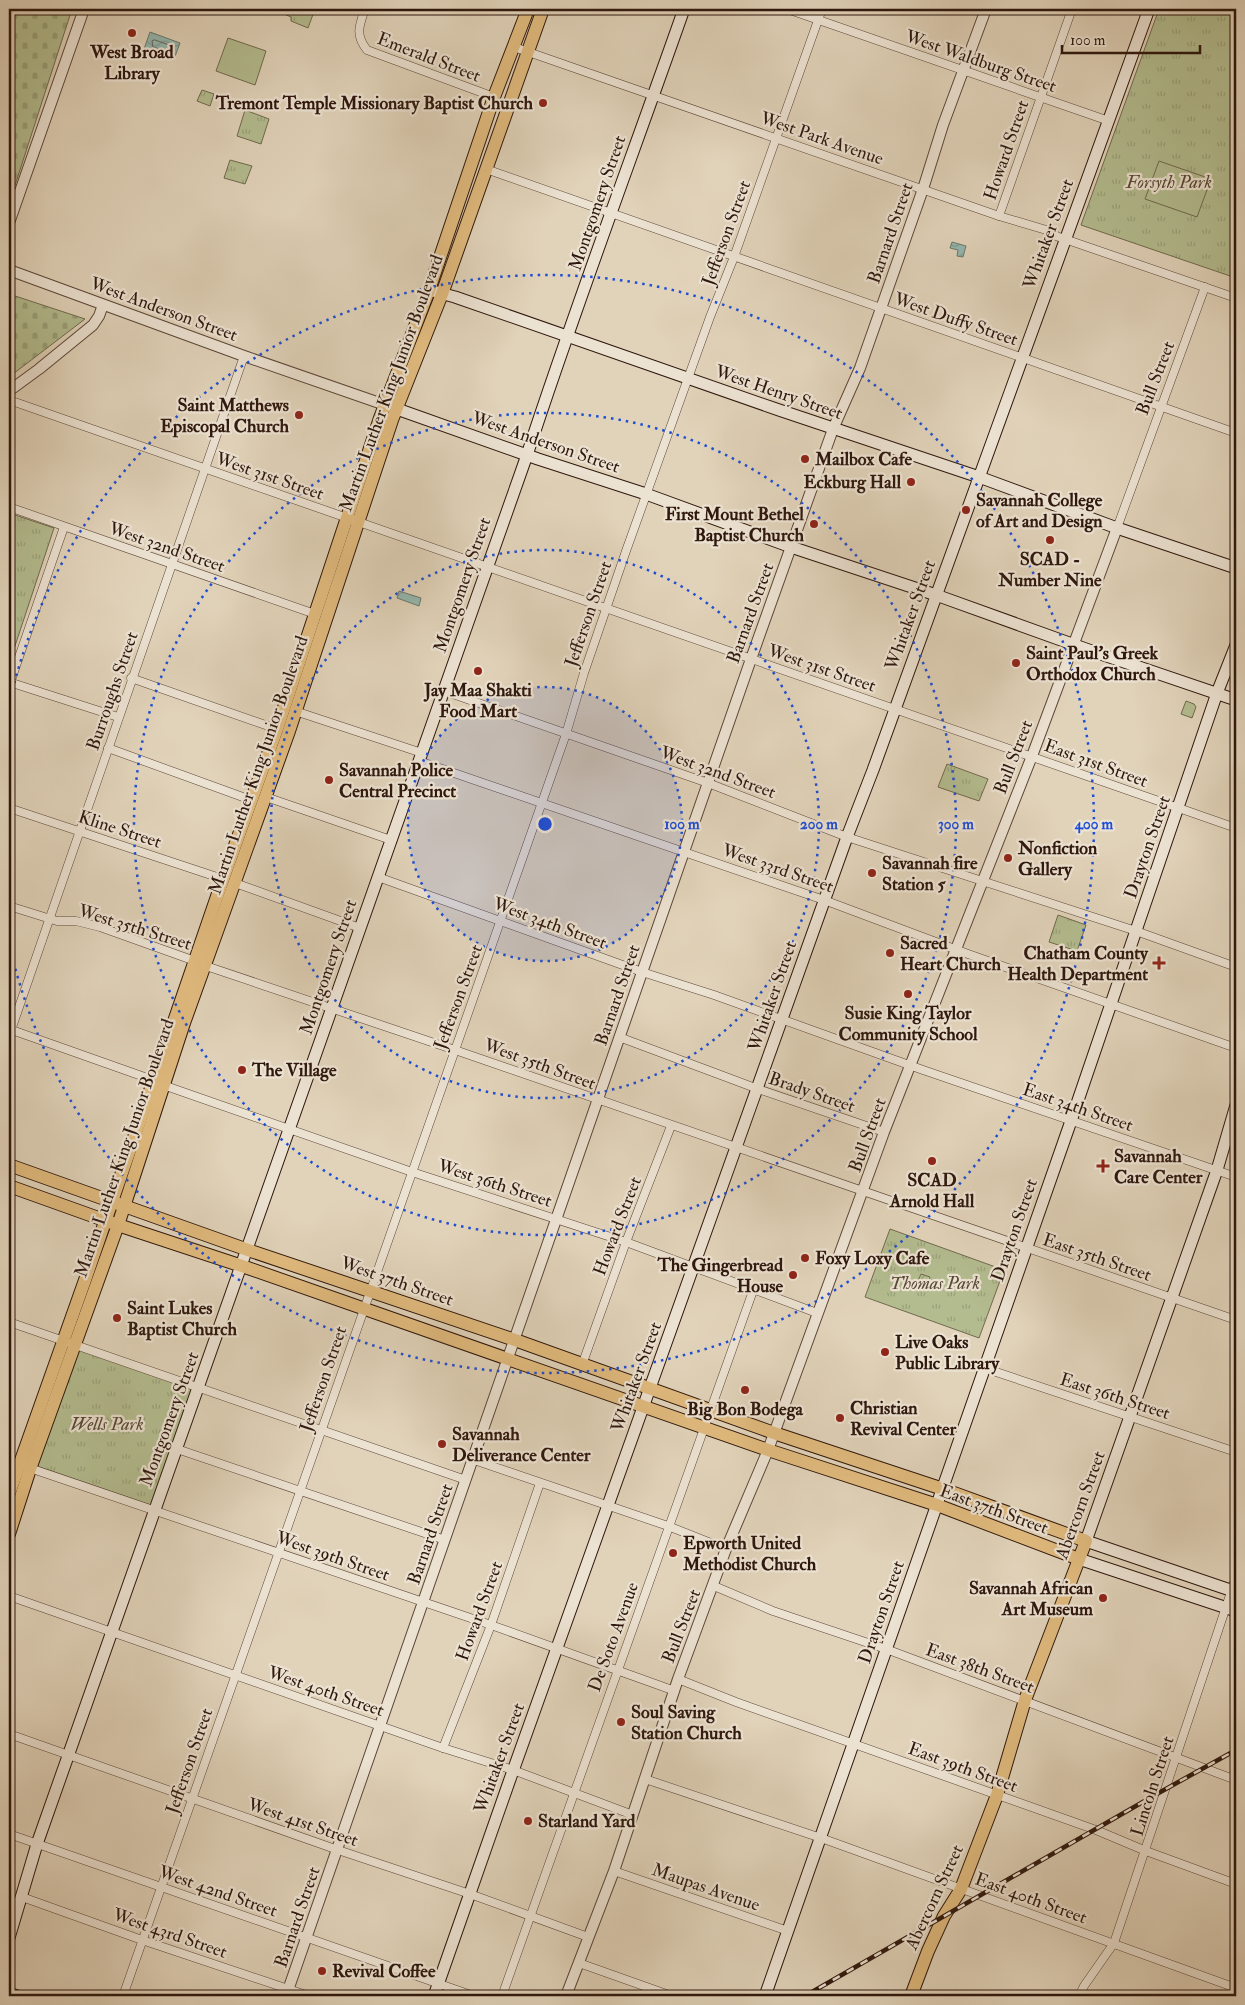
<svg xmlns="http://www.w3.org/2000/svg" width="1245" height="2005" font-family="'IM FELL Double Pica',serif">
<defs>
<pattern id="cemetery-stones" width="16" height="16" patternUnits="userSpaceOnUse" patternTransform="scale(1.25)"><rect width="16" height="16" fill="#b3bc8f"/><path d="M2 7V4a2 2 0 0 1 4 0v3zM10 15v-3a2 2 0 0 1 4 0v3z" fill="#9aa17a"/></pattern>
<pattern id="park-tufts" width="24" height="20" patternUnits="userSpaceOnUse" patternTransform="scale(1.25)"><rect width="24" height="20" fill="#b3bc8f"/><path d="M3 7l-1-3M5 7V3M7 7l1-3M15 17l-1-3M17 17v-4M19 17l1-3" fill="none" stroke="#9aa17a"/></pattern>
<pattern id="garden-furrows" width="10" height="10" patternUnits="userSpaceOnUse" patternTransform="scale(1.25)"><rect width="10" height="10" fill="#b3bc8f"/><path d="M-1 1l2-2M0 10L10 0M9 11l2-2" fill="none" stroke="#9aa17a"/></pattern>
<pattern id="water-waves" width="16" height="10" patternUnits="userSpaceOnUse" patternTransform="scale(1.25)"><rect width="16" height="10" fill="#94b8b0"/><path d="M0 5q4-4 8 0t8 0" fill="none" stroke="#809d96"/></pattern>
</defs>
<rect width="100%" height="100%" fill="#e1d3ba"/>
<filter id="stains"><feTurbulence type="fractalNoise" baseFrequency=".004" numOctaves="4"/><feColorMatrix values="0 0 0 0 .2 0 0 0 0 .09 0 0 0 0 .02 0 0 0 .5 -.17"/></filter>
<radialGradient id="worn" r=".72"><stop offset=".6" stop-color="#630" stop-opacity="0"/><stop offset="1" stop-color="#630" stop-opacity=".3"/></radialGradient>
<g fill="url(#cemetery-stones)" stroke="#706a4e">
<polygon points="9,9 72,9 9,204"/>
<polygon points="9,294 85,319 9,377"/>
</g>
<g fill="url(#park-tufts)" stroke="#706a4e">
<polygon points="284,9 315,9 308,28 291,21 291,17 282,13"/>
<polygon points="1159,9 1236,9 1236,278 1081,225"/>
<polygon points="202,90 214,94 210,106 197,101"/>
<polygon points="245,110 269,119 261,144 237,136"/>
<polygon points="230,160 252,166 245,184 224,178"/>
<polygon points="9,513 54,528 9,664"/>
<polygon points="1186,701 1194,704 1196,707 1192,718 1181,714"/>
<polygon points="947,764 988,779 979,801 938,787"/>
<polygon points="1058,915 1086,925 1077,951 1049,942"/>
<polygon points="890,1229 1004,1270 979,1338 865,1297"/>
<polygon points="69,1345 195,1389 154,1506 28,1463"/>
</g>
<polygon fill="url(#garden-furrows)" stroke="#706a4e" points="921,1274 930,1277 927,1287 917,1283"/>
<g fill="#b3bc8f" stroke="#706a4e">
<polygon points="228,38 266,51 255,85 216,71"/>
<polygon points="1159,161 1211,179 1197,217 1145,199"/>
</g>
<g fill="url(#water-waves)" stroke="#6b786f">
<polygon points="150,32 180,43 174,59 144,49"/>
<polygon points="952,242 966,246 963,257 957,256 958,250 950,248"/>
<polygon points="399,591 421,598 419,606 397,598"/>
</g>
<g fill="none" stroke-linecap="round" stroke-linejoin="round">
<polygon stroke="#61685e" stroke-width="1" points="155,40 172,46 171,51 169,52 153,47 152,41"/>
<g stroke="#5b4638" stroke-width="9">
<g id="minor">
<path d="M365,9c-6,17 -10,26 2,41l127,47"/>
<polyline points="787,9 1109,121"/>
<polyline points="514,47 999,216 1053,232 1056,236 1236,298"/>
<polyline points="486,169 1236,433"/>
<polyline points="999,216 1072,9"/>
<polyline points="9,400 1236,828"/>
<polyline points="9,507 315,614"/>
<polyline points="1117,528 1205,287"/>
<polyline points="131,678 277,729"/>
<polyline points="9,682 118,717"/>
<polyline points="10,683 64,527"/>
<polyline points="444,691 708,783 847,837 1136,931 1236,967"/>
<polyline points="295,711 422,753"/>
<polyline points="108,748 251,800"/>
<polyline points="419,761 824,900 968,954 1236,1048"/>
<polyline points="266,797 391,840"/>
<polyline points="9,808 223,879"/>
<polyline points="378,877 642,972 714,995 923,1070 1236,1177"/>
<polyline points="235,883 360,928"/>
<polyline points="9,906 57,921 76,921 100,927 195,961"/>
<polyline points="206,966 455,1050 1236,1320"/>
<polyline points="9,1029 153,1080"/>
<polyline points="9,1036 244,356"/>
<polyline points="619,1037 758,1089 884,1132"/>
<polyline points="163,1085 412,1172 626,1242 817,1313"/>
<polyline points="9,1322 466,1480"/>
<polyline points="582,1365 626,1242 671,1126"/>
<polyline points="984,1368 1236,1452"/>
<polyline points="177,1449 445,1540"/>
<polyline points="474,1460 668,1526 726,1549"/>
<polyline points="9,1461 491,1625 675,1691"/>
<polyline points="714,1586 773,1611 886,1649 1236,1780"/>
<polyline points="9,1596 443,1748 513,1770 633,1815"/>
<polyline points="678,1679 736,1702 1096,1830 1146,1851 1236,1884"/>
<polyline points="9,1734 338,1850 470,1894 588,1937"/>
<polyline points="443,1748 491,1625 540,1483"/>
<polyline points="645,1779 821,1838 1236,1988"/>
<polyline points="9,1834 474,1996"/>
<polyline points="614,1871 788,1931"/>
<polyline points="22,1897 142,1940 309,1996"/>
<polyline points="579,1963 672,1996"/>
<polyline points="123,1996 566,734 584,673 626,551 710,317 734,257 822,9"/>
<polyline points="502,1996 754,1288"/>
<polyline points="1079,1996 1084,1986 1114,1943 1236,1577"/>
</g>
</g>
<g stroke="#5b4638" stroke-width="12">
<g id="tertiary">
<polyline points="9,223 84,9"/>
<polyline points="9,270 244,356 391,407"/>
<polyline points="9,391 39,369 93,325 99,316 103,305"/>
<polyline points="286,1996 751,659 833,429 860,368 923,189 943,125 986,9"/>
<polyline points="566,1996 614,1871 678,1679 726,1549 768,1450 884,1132 1032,756 1117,528"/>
<polyline points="1232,1996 1236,1984"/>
</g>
</g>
<g stroke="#2e170d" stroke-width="13">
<g id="secondary">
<polyline points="429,290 455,297 779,410 979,477 1117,528 1236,568"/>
<polyline points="397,409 538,459 646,494 791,547 936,595 1086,649 1236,700"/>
<polyline points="1236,1105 1217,1170 1086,1541 1236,1592"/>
<polyline points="1079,1559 1236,1611"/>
<path d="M9,1938l28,-94 490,-1389c49,-150 105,-298 157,-446"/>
<polyline points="434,1996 509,1782 847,837 873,770 1149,9"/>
<polyline points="765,1996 1071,1121 1217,693 1236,645"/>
</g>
</g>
<g stroke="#2e170d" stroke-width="14">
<g id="primary">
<polyline points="9,1165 248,1250 515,1340 774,1433 943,1489 1086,1541 1025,1700 997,1795 961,1889 944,1916 928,1951 911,1996"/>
<polyline points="9,1186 118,1225 242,1266 768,1450 937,1505 1079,1559"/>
<polyline points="9,1494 85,1280 223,879 277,729 380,418 429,290 494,97 528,9"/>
<polyline points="9,1534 30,1469 118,1225 184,1023 288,734 392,420 442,294 543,9"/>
<polyline points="9,1994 16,1996"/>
</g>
</g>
<use href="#minor" stroke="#ece2d2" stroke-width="8"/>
<use href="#tertiary" stroke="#ece2d2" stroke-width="10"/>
<use href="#secondary" stroke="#ece2d2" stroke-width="11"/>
<use href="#primary" stroke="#e0ba7d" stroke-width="12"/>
<g stroke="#2e170d" stroke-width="4.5">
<polyline id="rail" points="805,1996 1155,1795 1236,1750"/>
</g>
<use href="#rail" stroke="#ece2d2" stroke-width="2.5" stroke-dasharray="8" stroke-linecap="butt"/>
</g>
<circle cx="545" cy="824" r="137" fill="#1d4ed8" fill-opacity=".12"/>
<g fill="none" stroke="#1d4ed8" stroke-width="2.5" stroke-dasharray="2.5 5">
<circle cx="545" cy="824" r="137"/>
<circle cx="545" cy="824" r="274"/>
<circle cx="545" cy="824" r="411"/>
<path d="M9 705A549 549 0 1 1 9 943"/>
</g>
<g fill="#8f2418" stroke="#ece2d2" stroke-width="2">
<circle cx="132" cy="33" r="5"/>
<circle cx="543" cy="103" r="5"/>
<circle cx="299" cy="415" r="5"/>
<circle cx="805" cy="459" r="5"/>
<circle cx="911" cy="482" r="5"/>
<circle cx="966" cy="510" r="5"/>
<circle cx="814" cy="524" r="5"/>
<circle cx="1050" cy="540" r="5"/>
<circle cx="1016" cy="663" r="5"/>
<circle cx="478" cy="671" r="5"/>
<circle cx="329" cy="780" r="5"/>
<circle cx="1008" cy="858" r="5"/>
<circle cx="872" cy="873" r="5"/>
<circle cx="890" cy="953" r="5"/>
<path d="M1156.5 955.5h5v5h5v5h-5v5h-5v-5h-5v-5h5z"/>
<circle cx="908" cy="994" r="5"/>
<circle cx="242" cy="1070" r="5"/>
<circle cx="932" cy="1161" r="5"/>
<path d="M1100.5 1158.5h5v5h5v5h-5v5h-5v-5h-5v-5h5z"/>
<circle cx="805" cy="1258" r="5"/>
<circle cx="793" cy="1275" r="5"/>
<circle cx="117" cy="1318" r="5"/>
<circle cx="885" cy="1352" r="5"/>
<circle cx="745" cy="1390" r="5"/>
<circle cx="840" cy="1418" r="5"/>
<circle cx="442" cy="1444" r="5"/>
<circle cx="673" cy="1553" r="5"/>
<circle cx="1103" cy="1598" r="5"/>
<circle cx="621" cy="1722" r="5"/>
<circle cx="528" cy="1821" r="5"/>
<circle cx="322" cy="1971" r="5"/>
</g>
<g text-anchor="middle" stroke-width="4.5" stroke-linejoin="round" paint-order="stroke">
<g font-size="18" font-weight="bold" fill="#2e170d" stroke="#ece2d2" text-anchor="start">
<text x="132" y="58" text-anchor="middle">West Broad<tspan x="132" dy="21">Library</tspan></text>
<text x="533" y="109" text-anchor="end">Tremont Temple Missionary Baptist Church</text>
<text x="289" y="411" text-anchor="end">Saint Matthews<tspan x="289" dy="21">Episcopal Church</tspan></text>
<text x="815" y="465">Mailbox Cafe</text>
<text x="901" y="488" text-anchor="end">Eckburg Hall</text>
<text x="976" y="506">Savannah College<tspan x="976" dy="21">of Art and Design</tspan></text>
<text x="804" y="520" text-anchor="end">First Mount Bethel<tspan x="804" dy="21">Baptist Church</tspan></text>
<text x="1050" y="565" text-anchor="middle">SCAD -<tspan x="1050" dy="21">Number Nine</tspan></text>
<text x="1026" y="659">Saint Paul's Greek<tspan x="1026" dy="21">Orthodox Church</tspan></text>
<text x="478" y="696" text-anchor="middle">Jay Maa Shakti<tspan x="478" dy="21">Food Mart</tspan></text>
<text x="339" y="776">Savannah Police<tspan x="339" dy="21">Central Precinct</tspan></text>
<text x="1018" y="854">Nonfiction<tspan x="1018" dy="21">Gallery</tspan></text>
<text x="882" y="869">Savannah fire<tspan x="882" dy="21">Station 5</tspan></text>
<text x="900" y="949">Sacred<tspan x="900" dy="21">Heart Church</tspan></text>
<text x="1148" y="959" text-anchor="end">Chatham County<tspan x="1148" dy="21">Health Department</tspan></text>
<text x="908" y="1019" text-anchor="middle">Susie King Taylor<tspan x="908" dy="21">Community School</tspan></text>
<text x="252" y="1076">The Village</text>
<text x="1114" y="1162">Savannah<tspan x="1114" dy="21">Care Center</tspan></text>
<text x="932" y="1186" text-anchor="middle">SCAD<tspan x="932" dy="21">Arnold Hall</tspan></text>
<text x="815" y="1264">Foxy Loxy Cafe</text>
<text x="783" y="1271" text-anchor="end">The Gingerbread<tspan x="783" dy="21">House</tspan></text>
<text x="127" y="1314">Saint Lukes<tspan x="127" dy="21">Baptist Church</tspan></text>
<text x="895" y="1348">Live Oaks<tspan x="895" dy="21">Public Library</tspan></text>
<text x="850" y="1414">Christian<tspan x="850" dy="21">Revival Center</tspan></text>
<text x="745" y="1415" text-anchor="middle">Big Bon Bodega</text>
<text x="452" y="1440">Savannah<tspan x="452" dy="21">Deliverance Center</tspan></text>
<text x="683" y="1549">Epworth United<tspan x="683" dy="21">Methodist Church</tspan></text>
<text x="1093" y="1594" text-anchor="end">Savannah African<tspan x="1093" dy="21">Art Museum</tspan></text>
<text x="631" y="1718">Soul Saving<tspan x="631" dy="21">Station Church</tspan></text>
<text x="538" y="1827">Starland Yard</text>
<text x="332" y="1977">Revival Coffee</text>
</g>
<g font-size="18" fill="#2e170d" stroke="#ece2d2">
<text transform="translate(429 57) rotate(21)" y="6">Emerald Street</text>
<text transform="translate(981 61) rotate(19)" y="6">West Waldburg Street</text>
<text transform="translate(822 138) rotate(19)" y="6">West Park Avenue</text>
<text transform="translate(1006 150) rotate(-71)" y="6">Howard Street</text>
<text transform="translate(597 203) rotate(-71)" y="6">Montgomery Street</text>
<text transform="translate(726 233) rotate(-70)" y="6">Jefferson Street</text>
<text transform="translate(890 233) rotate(-71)" y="6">Barnard Street</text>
<text transform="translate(1048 234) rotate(-70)" y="6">Whitaker Street</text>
<text transform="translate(164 309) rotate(20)" y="6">West Anderson Street</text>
<text transform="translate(956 319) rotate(19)" y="6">West Duffy Street</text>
<text transform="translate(1155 378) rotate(-69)" y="6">Bull Street</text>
<text transform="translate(391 383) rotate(-70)" y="6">Martin Luther King Junior Boulevard</text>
<text transform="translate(779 392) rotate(19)" y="6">West Henry Street</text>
<text transform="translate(546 442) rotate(19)" y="6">West Anderson Street</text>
<text transform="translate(270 476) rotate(19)" y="6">West 31st Street</text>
<text transform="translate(167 547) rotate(19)" y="6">West 32nd Street</text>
<text transform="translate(462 585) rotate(-71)" y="6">Montgomery Street</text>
<text transform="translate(750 613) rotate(-70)" y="6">Barnard Street</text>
<text transform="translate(588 614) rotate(-71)" y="6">Jefferson Street</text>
<text transform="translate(910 615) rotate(-70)" y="6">Whitaker Street</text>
<text transform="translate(822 668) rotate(19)" y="6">West 31st Street</text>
<text transform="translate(112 691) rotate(-71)" y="6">Burroughs Street</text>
<text transform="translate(1013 757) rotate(-69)" y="6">Bull Street</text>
<text transform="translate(1096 763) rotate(20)" y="6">East 31st Street</text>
<text transform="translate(258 765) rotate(-71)" y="6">Martin Luther King Junior Boulevard</text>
<text transform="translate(718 772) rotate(20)" y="6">West 32nd Street</text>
<text transform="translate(120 829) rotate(18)" y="6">Kline Street</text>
<text transform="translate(1147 847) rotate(-71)" y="6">Drayton Street</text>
<text transform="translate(778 868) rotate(19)" y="6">West 33rd Street</text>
<text transform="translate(550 923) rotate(20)" y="6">West 34th Street</text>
<text transform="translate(135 927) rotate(17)" y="6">West 35th Street</text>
<text transform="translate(328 967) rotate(-71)" y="6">Montgomery Street</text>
<text transform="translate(617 995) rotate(-71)" y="6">Barnard Street</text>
<text transform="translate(772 996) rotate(-71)" y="6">Whitaker Street</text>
<text transform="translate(458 997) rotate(-70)" y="6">Jefferson Street</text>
<text transform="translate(540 1064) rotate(20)" y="6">West 35th Street</text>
<text transform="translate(812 1092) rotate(19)" y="6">Brady Street</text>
<text transform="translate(1078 1107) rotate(19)" y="6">East 34th Street</text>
<text transform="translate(867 1135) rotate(-70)" y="6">Bull Street</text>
<text transform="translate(124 1148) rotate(-71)" y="6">Martin Luther King Junior Boulevard</text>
<text transform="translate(495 1183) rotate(18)" y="6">West 36th Street</text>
<text transform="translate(617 1226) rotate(-69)" y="6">Howard Street</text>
<text transform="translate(1014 1230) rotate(-71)" y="6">Drayton Street</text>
<text transform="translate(1097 1257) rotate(19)" y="6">East 35th Street</text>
<text transform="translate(397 1281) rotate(19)" y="6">West 37th Street</text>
<text transform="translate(636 1377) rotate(-70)" y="6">Whitaker Street</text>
<text transform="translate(323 1379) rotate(-71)" y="6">Jefferson Street</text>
<text transform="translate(1115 1396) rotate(18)" y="6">East 36th Street</text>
<text transform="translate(169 1419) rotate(-70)" y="6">Montgomery Street</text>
<text transform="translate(1080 1505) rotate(-70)" y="6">Abercorn Street</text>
<text transform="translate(994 1509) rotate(20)" y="6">East 37th Street</text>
<text transform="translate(430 1534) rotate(-71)" y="6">Barnard Street</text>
<text transform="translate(333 1556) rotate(19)" y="6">West 39th Street</text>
<text transform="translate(479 1611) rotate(-70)" y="6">Howard Street</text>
<text transform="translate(881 1612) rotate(-71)" y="6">Drayton Street</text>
<text transform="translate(681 1626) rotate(-69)" y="6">Bull Street</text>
<text transform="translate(613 1637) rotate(-70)" y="6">De Soto Avenue</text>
<text transform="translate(980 1668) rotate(20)" y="6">East 38th Street</text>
<text transform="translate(326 1691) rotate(19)" y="6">West 40th Street</text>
<text transform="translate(499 1758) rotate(-70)" y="6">Whitaker Street</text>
<text transform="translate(189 1761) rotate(-71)" y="6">Jefferson Street</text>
<text transform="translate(963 1767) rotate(20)" y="6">East 39th Street</text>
<text transform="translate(1152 1786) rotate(-72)" y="6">Lincoln Street</text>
<text transform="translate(303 1822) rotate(19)" y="6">West 41st Street</text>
<text transform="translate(706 1887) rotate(19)" y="6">Maupas Avenue</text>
<text transform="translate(218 1891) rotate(19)" y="6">West 42nd Street</text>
<text transform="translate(934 1897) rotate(-65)" y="6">Abercorn Street</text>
<text transform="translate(1031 1898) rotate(20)" y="6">East 40th Street</text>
<text transform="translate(297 1917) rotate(-71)" y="6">Barnard Street</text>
<text transform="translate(170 1933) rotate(19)" y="6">West 43rd Street</text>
</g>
<g font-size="18" font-style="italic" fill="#564934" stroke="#ece2d2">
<text x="1169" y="188">Forsyth Park</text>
<text x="935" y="1289">Thomas Park</text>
<text x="107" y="1430">Wells Park</text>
</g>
</g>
<circle cx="545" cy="824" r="8" fill="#1d4ed8" stroke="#ece2d2" stroke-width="2.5"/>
<g font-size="15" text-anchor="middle" font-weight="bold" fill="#1d4ed8" stroke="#ece2d2" stroke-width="4.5" stroke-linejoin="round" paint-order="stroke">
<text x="682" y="829">100 m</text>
<text x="819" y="829">200 m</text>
<text x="956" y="829">300 m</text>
<text x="1094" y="829">400 m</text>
</g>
<rect width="1245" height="2005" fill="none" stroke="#e1d3ba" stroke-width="30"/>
<rect x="10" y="10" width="1225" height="1985" fill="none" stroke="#2e170d" stroke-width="2.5"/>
<rect x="15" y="15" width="1215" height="1975" fill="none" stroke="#2e170d"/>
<path d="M1062 45v8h138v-8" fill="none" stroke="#2e170d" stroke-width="2.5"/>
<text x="1070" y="45" font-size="15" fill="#2e170d" stroke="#ece2d2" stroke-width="4" paint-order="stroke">100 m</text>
<rect width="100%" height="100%" filter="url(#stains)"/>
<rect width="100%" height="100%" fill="url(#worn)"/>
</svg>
